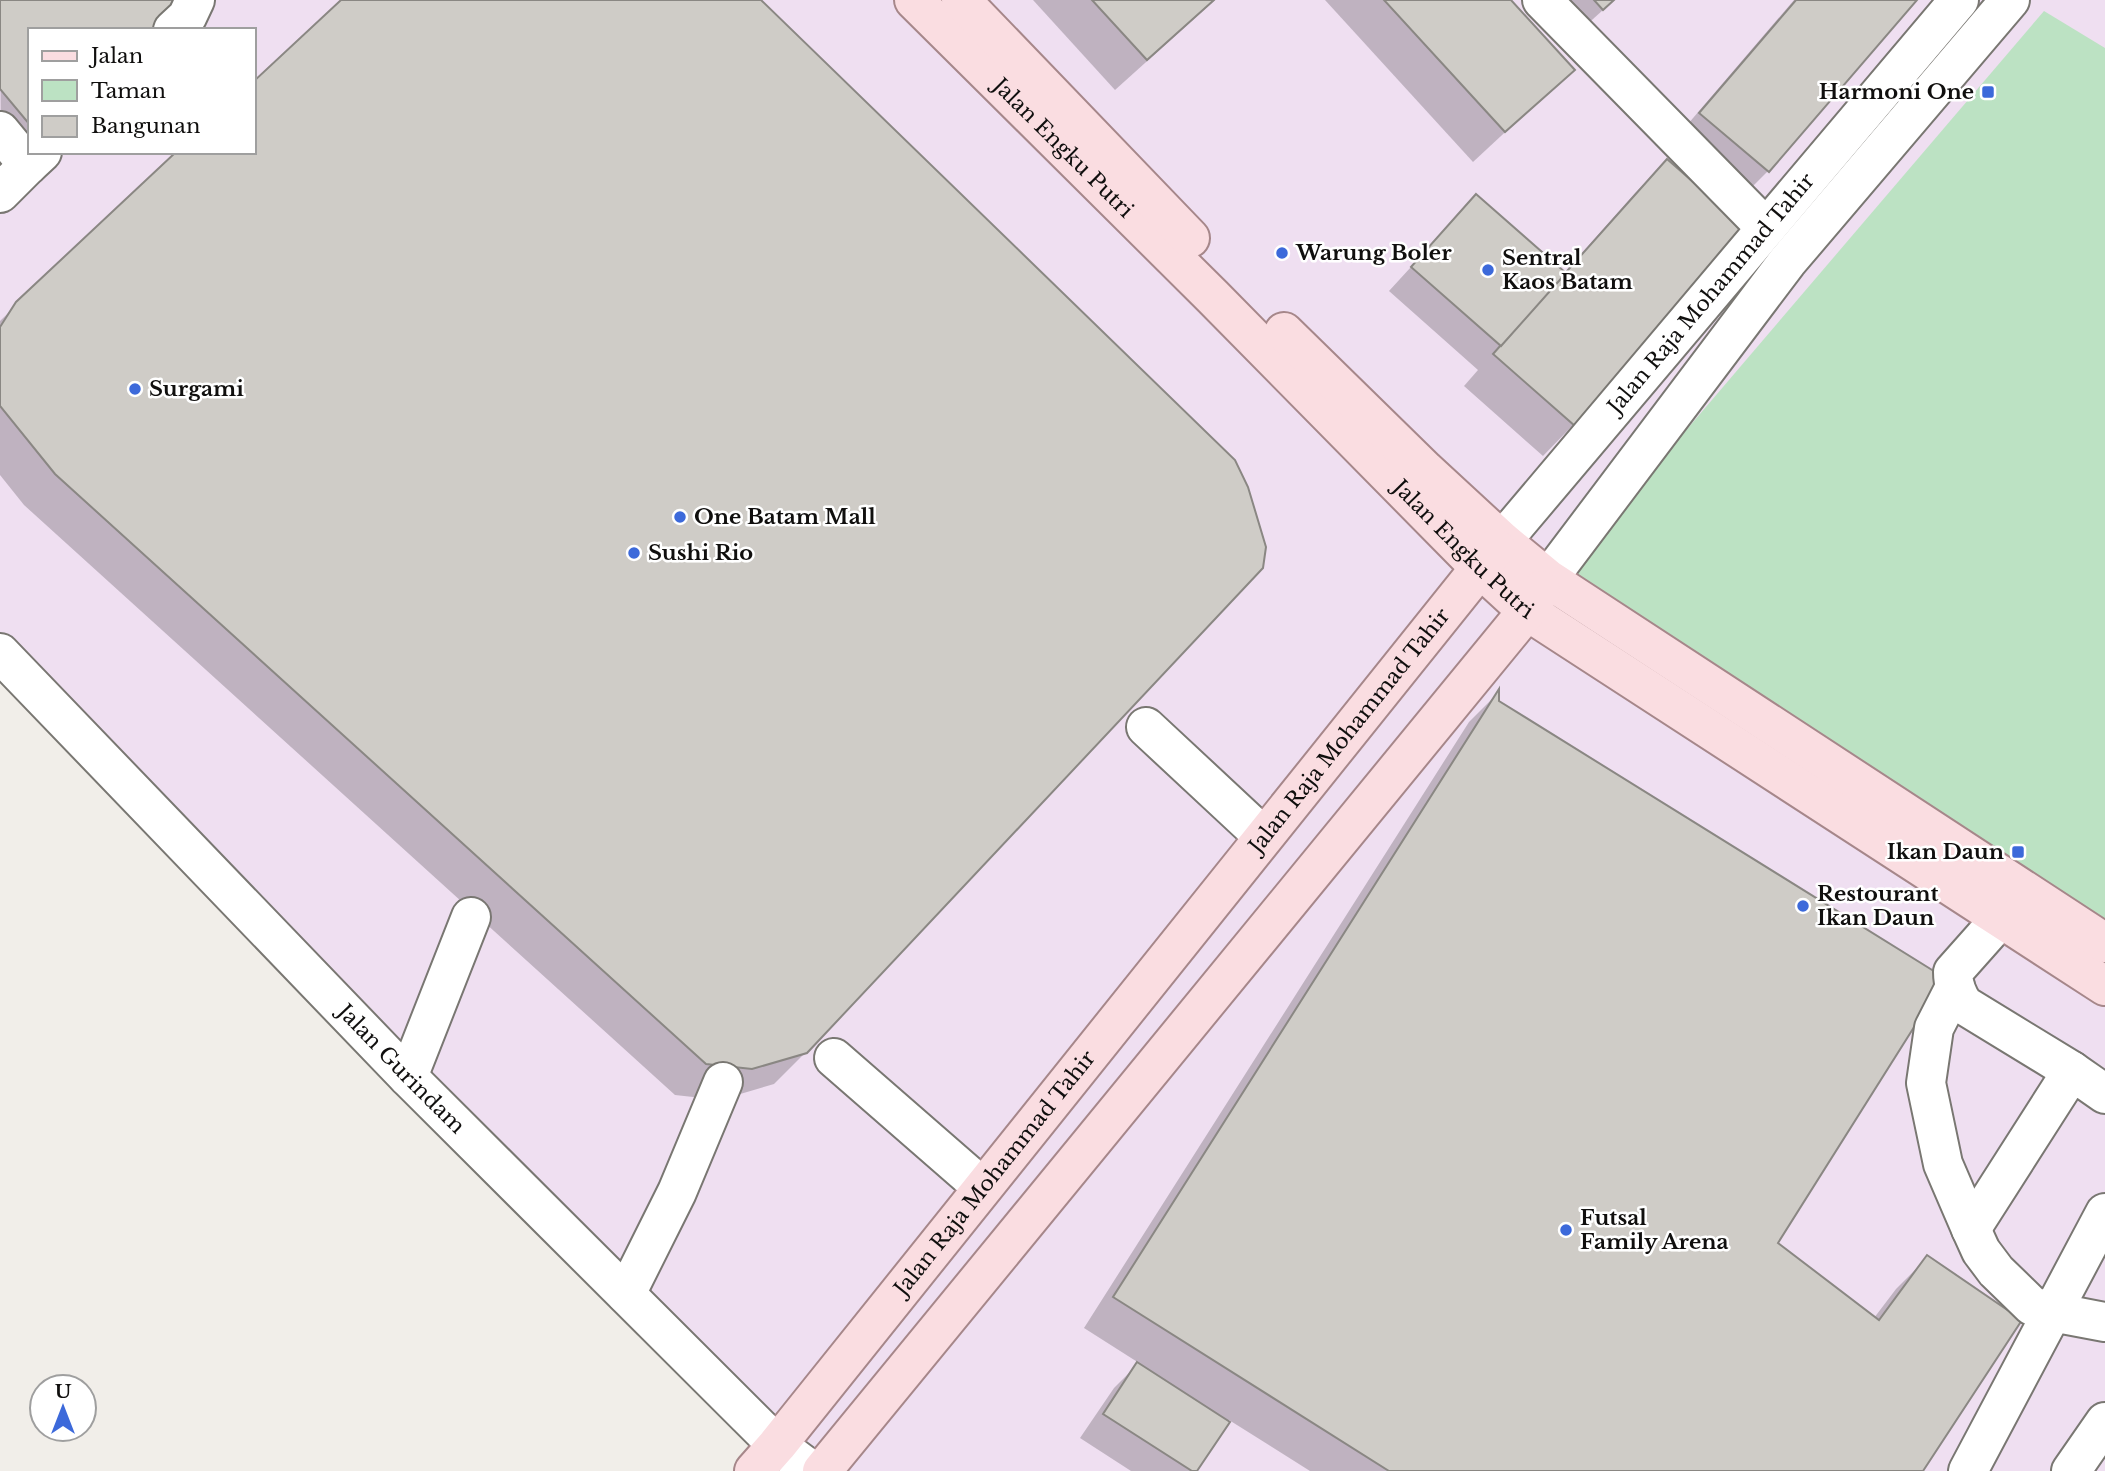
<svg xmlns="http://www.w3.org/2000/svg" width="2105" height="1471" font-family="'Libre Baskerville',serif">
<rect width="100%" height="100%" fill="#f1eee9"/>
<path fill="#efdff1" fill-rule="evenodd" d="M0,0h2105v1471h-1293l-812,-818zM30,30h224v122h-224z"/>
<polygon fill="#bce2c3" points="2044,11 2105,48 2105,928 1565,572"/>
<g fill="#0003">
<polygon points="0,0 183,0 154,30 30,30 30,134 1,158"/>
<polygon points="344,0 759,0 806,1052 774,1084 720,1100 675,1095 24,505 0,475 0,321 76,247 254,152 254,83"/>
<polygon points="1033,0 1215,0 1115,90"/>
<polygon points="1325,0 1509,0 1572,70 1473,162"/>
<polygon points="1535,0 1614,0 1571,39"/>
<polygon points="1794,0 1914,0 1768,171 1737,202 1670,145"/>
<polygon points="1667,161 1747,232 1573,425 1543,456 1464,386 1478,370 1389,291 1476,196 1564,273 1636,192"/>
<polygon points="1498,693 1498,702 1776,1244 1874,1318 1896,1289 1927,1258 1921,1471 1310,1471 1229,1420 1195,1471 1131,1471 1080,1438 1114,1388 1139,1363 1084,1328 1469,722"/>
</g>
<g fill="#cfccc7" stroke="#8a8783" stroke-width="2">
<polygon points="0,0 186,0 150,30 30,30 30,125 0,89"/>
<polygon points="341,0 761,0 1235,460 1248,487 1266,547 1263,568 807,1053 752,1069 706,1064 55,474 0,406 0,327 16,302 176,152 254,152 254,81"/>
<polygon points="1092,0 1214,0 1147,60"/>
<polygon points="1384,0 1511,0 1575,70 1505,132"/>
<polygon points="1594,0 1614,0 1603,10"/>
<polygon points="1796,0 1917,0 1769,172 1699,113"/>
<polygon points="1667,159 1749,231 1575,426 1493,354"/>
<polygon points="1476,194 1566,273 1501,346 1411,267"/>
<polygon points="1499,689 1499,701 1945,978 1778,1243 1879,1320 1927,1255 2022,1320 1923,1471 1389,1471 1113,1297"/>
<polygon points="1137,1362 1230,1422 1197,1471 1192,1471 1103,1414"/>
</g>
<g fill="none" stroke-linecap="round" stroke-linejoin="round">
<g stroke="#797772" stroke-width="42">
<g id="minor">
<polyline points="1542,0 1766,228"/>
<polyline points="173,30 187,17 195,0"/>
<polyline points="0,131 28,165 42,152"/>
<polyline points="0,193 28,165"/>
<path id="s1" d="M1502,541l457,-541"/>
<polyline points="1548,579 1787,262 2010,0"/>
<path id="s2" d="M0,653l408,424 369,368 35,26"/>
<polyline points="1146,727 1263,836"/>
<path d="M2001,918l-48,54c0,12 4,23 11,33l108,66"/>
<polyline points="1955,987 1934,1028 1926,1083 1943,1164 1971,1229 1981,1251 1996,1271 2032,1306 2052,1312 2105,1322"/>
<polyline points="834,1058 982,1187"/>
<polyline points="408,1077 471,917"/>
<polyline points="1971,1229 2072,1071 2105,1094"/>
<polyline points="626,1294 677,1192 723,1082"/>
<polyline points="1968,1471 2105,1213"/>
<polyline points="2071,1471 2105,1422"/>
</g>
</g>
<g stroke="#a6878a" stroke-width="42">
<g id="major">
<path id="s3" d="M914,0l299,297 266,270 48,44 578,375"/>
<polyline points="961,0 1190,238"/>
<polyline points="1284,332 1425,470 1502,541 1548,579 2105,943"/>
<path id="s4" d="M754,1471l23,-26 719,-897"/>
<polyline points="822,1471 1527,611 1541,590"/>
</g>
</g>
<use href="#minor" stroke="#fff" stroke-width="38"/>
<use href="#major" stroke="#fadde1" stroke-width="38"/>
</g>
<g fill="#3c69da" stroke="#fff" stroke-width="2.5">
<rect x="1981" y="85" width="14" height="14" rx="3.5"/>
<circle cx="1282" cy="253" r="7"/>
<circle cx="1488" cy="270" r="7"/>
<circle cx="135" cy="389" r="7"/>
<circle cx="680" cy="517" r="7"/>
<circle cx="634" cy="553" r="7"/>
<rect x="2011" y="845" width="14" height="14" rx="3.5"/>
<circle cx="1803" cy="906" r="7"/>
<circle cx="1566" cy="1230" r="7"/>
</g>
<g text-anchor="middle" stroke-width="5" stroke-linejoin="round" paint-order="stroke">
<g font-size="21" font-weight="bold" fill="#100f0e" stroke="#fff" text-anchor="start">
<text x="1974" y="99" text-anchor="end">Harmoni One</text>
<text x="1296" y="260">Warung Boler</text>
<text x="1502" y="265">Sentral<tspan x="1502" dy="24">Kaos Batam</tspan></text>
<text x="149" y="396">Surgami</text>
<text x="694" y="524">One Batam Mall</text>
<text x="648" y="560">Sushi Rio</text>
<text x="2004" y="859" text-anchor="end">Ikan Daun</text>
<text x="1817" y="901">Restourant<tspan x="1817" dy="24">Ikan Daun</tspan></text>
<text x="1580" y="1225">Futsal<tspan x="1580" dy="24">Family Arena</tspan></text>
</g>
<g font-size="21" fill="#100f0e" stroke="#fff">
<text dy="7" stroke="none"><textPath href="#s3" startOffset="210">Jalan Engku Putri</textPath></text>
<text dy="7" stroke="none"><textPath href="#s1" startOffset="324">Jalan Raja Mohammad Tahir</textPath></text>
<text dy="7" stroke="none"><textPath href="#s3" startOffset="777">Jalan Engku Putri</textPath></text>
<text dy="7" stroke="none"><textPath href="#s4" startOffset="950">Jalan Raja Mohammad Tahir</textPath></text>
<text dy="7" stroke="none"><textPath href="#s2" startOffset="578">Jalan Gurindam</textPath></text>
<text dy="7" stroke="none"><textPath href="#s4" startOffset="383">Jalan Raja Mohammad Tahir</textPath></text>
</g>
</g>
<rect x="28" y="28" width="228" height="126" fill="#ffffff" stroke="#9f9f9f" stroke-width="2"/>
<rect x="42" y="51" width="35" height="10" fill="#fadde1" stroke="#9f9f9f" stroke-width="2"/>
<text x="91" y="63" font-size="21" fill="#100f0e">Jalan</text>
<rect x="42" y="80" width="35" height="21" fill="#bce2c3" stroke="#9f9f9f" stroke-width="2"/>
<text x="91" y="98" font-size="21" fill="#100f0e">Taman</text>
<rect x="42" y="116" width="35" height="21" fill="#cfccc7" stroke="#9f9f9f" stroke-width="2"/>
<text x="91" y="133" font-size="21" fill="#100f0e">Bangunan</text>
<g transform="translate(63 1408)"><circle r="33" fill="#ffffff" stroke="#9f9f9f" stroke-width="2"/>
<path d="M0-5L12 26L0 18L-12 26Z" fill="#3c69da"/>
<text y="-10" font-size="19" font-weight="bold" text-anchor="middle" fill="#100f0e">U</text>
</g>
</svg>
